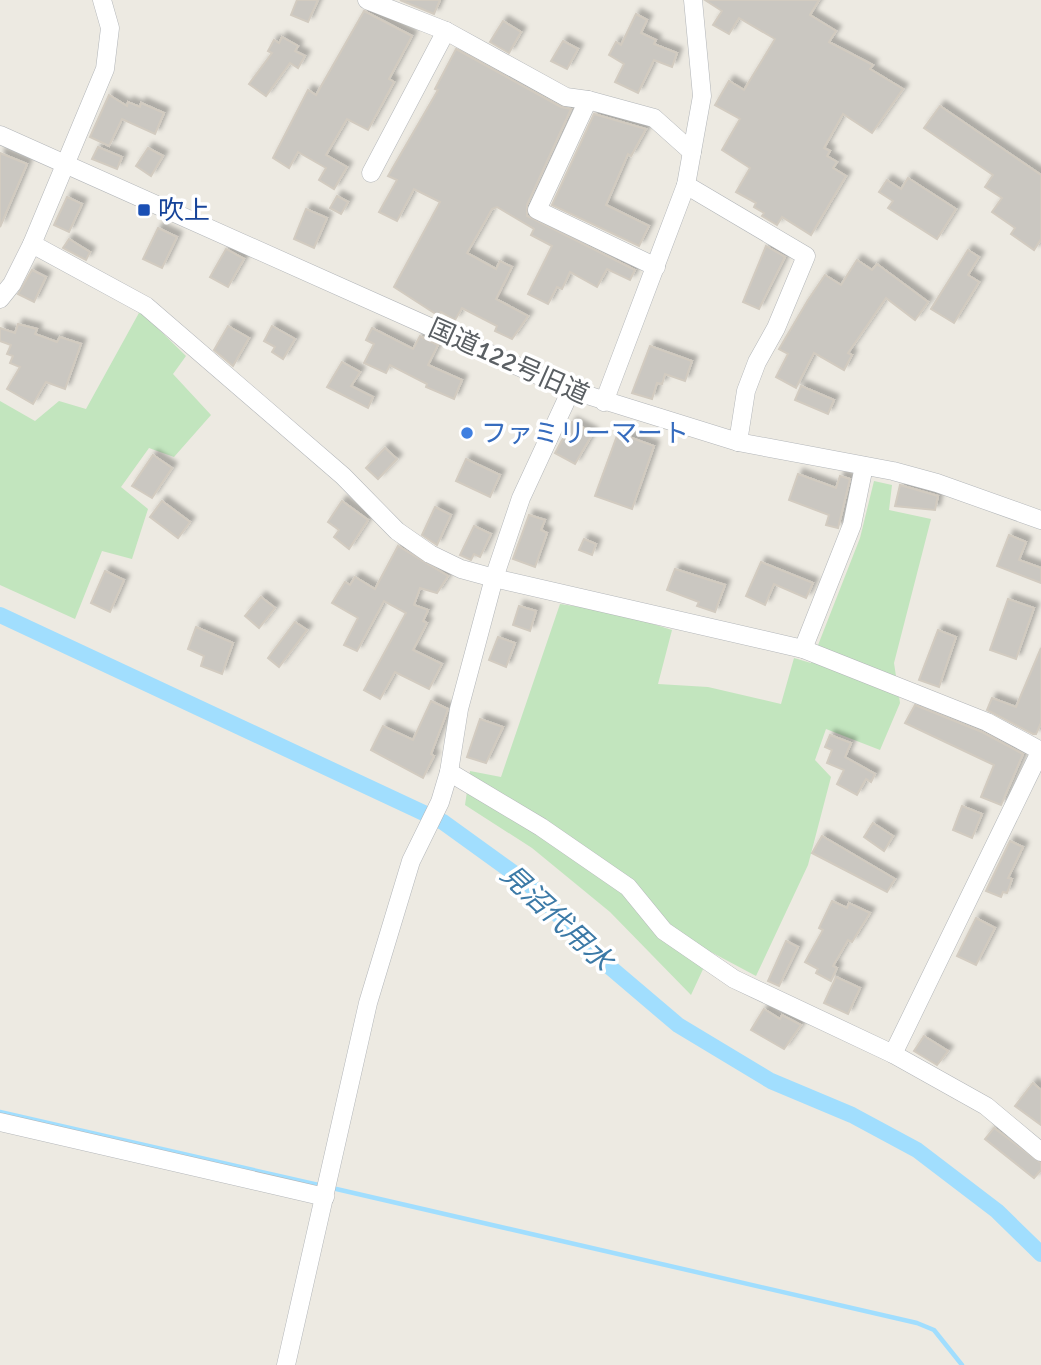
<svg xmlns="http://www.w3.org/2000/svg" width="1041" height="1365" font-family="Signika,'Noto Sans JP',sans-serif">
<defs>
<filter id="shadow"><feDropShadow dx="5" dy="-5" stdDeviation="2" flood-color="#0004"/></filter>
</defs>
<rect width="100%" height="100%" fill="#edeae2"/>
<g fill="#c2e5be">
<polygon points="140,311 186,356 173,374 211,415 174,457 149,448 121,487 148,509 132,559 102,551 75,619 0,585 0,401 35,421 59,401 86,409"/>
<polygon points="874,481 892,485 889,510 931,519 894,663 900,703 880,750 826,729 815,760 831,777 808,865 756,976 711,952 691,995 610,912 532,848 465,805 470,771 501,777 560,604 615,612 672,630 658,684 708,687 781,704 794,658 811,663 860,538"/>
</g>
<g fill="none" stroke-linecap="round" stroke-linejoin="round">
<g stroke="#a1defe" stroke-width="4.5">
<polyline points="0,1112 323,1186"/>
<polyline points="332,1188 917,1323 934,1330 962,1365"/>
</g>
<polyline stroke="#a1defe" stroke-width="16" points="0,615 443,822 529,884 598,957 678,1025 771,1081 852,1115 917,1150 997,1211 1041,1254"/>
</g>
<g fill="#cac7c1" stroke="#d2cbc0" stroke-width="2" filter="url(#shadow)">
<polygon points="297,0 318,0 308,22 291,15"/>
<polygon points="400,0 440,0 434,14"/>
<polygon points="705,0 819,0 810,15 836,31 829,42 873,65 870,69 903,89 872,133 843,114 824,148 830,151 827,156 837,162 833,168 846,176 811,235 782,217 777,225 762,216 764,213 754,207 756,203 736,192 750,168 722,150 740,119 715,105 729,81 744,90 775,39 739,18 729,34 713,25 722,11"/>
<polygon points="364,11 412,36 389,79 394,82 368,130 347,119 326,155 347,167 334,189 319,180 326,168 298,152 289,168 273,158 308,90 316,95"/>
<polygon points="636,14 647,20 641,33 656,40 654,44 677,53 672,67 654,60 638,93 615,82 624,64 609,55 616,42 621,45"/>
<polygon points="503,21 521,32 509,53 490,42"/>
<polygon points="282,37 298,46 295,51 305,56 298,68 290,63 266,96 249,84 272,53 268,51 274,40 279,43"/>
<polygon points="563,41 578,49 567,69 551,61"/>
<polygon points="456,49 561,107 571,109 527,205 527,216 635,270 630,280 607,269 597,287 570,272 562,289 557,287 548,304 528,294 552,246 531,235 534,229 497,207 492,209 467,253 496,269 500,261 512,267 496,299 528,316 512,339 495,331 497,326 462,308 455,320 441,312 439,316 394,287 440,202 414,189 397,221 379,212 397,180 388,176 438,90 435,89"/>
<polygon points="109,95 127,106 128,102 140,107 141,103 164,113 155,134 122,119 109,146 90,137"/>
<polygon points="940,106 1041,175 1041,239 1034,250 1011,234 1015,228 992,212 1002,198 985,187 993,175 924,128"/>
<polygon points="594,114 646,129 631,156 628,154 606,205 649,226 639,246 552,205"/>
<polygon points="98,147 122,157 117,169 92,159"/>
<polygon points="148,148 163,156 151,176 136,166"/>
<polygon points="0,153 27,164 0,227"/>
<polygon points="908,178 956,209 937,239 888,208 893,201 879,192 887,180 901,189"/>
<polygon points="337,196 348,202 341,214 330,208"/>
<polygon points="67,197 82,204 69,232 54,225"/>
<polygon points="306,209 327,218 314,248 294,239"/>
<polygon points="158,228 177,237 162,268 143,259"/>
<polygon points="69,239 90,252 86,260 63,248"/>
<polygon points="766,246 785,257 759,309 743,302"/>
<polygon points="226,249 244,259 228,287 210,277"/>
<polygon points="968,250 979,257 968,275 979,282 954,323 931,309"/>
<polygon points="857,260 872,270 877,264 928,302 915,320 886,298 848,353 852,355 844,370 814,353 796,388 776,377 788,354 779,349 808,300 825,275 841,285"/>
<polygon points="32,270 46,277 34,302 18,294"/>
<polygon points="18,324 37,329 35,334 57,342 60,337 81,344 65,389 46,382 33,404 7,389 20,367 10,363 13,356 7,354 11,345 0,341 0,328 15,333"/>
<polygon points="228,326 249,338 233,366 214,350"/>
<polygon points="272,326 295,339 283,359 272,352 275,347 264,341"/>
<polygon points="372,328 413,349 420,336 438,345 428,365 462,380 454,399 426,387 427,384 390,365 386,373 364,363 374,344 366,340"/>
<polygon points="650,346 692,361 685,381 665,374 662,384 657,383 652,399 632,393"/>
<polygon points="342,362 360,372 351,386 373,397 368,408 327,387"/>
<polygon points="801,386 834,400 828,414 795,400"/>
<polygon points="572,422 593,433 575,464 555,453"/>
<polygon points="618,433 654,446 632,509 595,496"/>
<polygon points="385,448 397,459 378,479 366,468"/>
<polygon points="153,455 172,468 152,498 132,486"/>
<polygon points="466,459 500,475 490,497 456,481"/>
<polygon points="798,474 836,488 840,476 850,479 838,528 826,525 829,515 789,500"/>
<polygon points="900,485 938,496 935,510 895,506"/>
<polygon points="162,501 190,522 178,538 150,517"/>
<polygon points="342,501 368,520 349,549 334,537 339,530 328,522"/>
<polygon points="435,507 451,515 437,545 422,535"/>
<polygon points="529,515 545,520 541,530 547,533 535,567 513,559"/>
<polygon points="474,526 491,534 480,557 474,554 471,560 460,555"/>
<polygon points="1009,535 1026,542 1019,560 1041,568 1041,583 997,566"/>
<polygon points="584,539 596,544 592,555 579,550"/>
<polygon points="398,546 448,576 437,593 420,588 414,605 428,610 423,621 427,623 413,650 442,664 429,689 395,672 380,699 364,690 406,613 384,601 357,651 344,645 358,618 332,603 345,582 350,585 355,577 375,589"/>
<polygon points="761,562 813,583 806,598 774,584 765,605 746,596"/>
<polygon points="675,569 725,585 715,612 697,606 699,602 667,590"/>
<polygon points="105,571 124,580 110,612 91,603"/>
<polygon points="261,597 275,608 259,628 245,616"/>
<polygon points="1008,599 1034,608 1016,659 990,650"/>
<polygon points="519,606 536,611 530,631 513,625"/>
<polygon points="295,622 307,630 279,667 268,658"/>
<polygon points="196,627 233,643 222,674 201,666 204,656 188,649"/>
<polygon points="938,630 956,637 939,687 919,680"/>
<polygon points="498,637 515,643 506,667 489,660"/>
<polygon points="1041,648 1041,723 1036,734 1033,734 987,710 992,698 1016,707"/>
<polygon points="431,701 448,709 431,754 434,756 423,778 371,750 383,726 413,740"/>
<polygon points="915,705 982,732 1023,754 1001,805 981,797 994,765 905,723"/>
<polygon points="480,719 503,727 486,763 467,757"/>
<polygon points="830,735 851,743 845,757 875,774 871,782 866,779 857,795 837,784 844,770 827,763 832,750 825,747"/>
<polygon points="962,806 982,814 972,838 953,830"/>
<polygon points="873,823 893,836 884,851 864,837"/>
<polygon points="822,836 895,879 887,892 812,853"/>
<polygon points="1010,841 1023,847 1008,878 1012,879 1007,893 1003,892 1001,897 986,891"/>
<polygon points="832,901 847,908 849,903 870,913 852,942 848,940 833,966 837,968 831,981 816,973 818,969 805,962 823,930 819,928"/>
<polygon points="976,918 995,928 976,965 957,956"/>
<polygon points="786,941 798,947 779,986 768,981"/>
<polygon points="836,977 860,988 848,1014 824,1003"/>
<polygon points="764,1009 780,1019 782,1015 801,1025 784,1049 751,1030"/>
<polygon points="924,1036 948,1051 937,1065 914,1051"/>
<polygon points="1033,1083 1041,1090 1041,1125 1015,1106"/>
<polygon points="994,1128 1041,1163 1041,1170 1034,1178 985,1139"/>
</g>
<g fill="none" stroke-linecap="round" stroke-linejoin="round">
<g stroke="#b3b6b9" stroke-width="19">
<g id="minor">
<polyline points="367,0 446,31 566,97 588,100 654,118 692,152"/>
<polyline points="588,100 537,210 656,267"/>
<polyline points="0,135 571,390 738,442 893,471 937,483 1041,520"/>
<polyline points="371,173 446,31"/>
<polyline points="686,185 806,256 776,328 757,362 746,391 738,442"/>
<polyline points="32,244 146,306 343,476 397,531 430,554 461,569 494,578 803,649 987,722 1041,751"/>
<polyline points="0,299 12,284 32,244 105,69 110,28 102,0"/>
<polyline points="604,402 686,185 702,96 693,0"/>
<polyline points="803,649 852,525 864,466"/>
<polyline points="449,772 541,827 628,887 664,931 734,979 893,1054 986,1106 1041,1152"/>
<polyline points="893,1054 1041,750"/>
<polyline points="0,1122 325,1197"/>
<polyline points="286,1365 368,1003 411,861 440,802 449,772 459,709 494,578 521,498 571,390"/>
</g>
</g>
<use href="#minor" stroke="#fff" stroke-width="18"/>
</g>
<rect fill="#1a4fb4" stroke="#fff" stroke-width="2.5" x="137" y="203" width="14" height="14" rx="3.5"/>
<circle fill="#3f7fe0" stroke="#fff" stroke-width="2.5" cx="467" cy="433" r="7"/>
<g text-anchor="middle" stroke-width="7" stroke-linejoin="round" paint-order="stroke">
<g font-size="26" fill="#164399" stroke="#fff" text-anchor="start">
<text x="158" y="219">吹上</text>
</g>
<g font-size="26" fill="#5a5f63" stroke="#fff">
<text transform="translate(509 361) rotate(24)" y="9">国道122号旧道</text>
</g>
<g font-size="26" fill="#366cbe" stroke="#fff" text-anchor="start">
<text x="481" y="442">ファミリーマート</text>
</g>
<g font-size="28" font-style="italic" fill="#3c7aa7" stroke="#fff">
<text transform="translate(557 917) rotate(43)" y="10">見沼代用水</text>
</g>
</g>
</svg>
